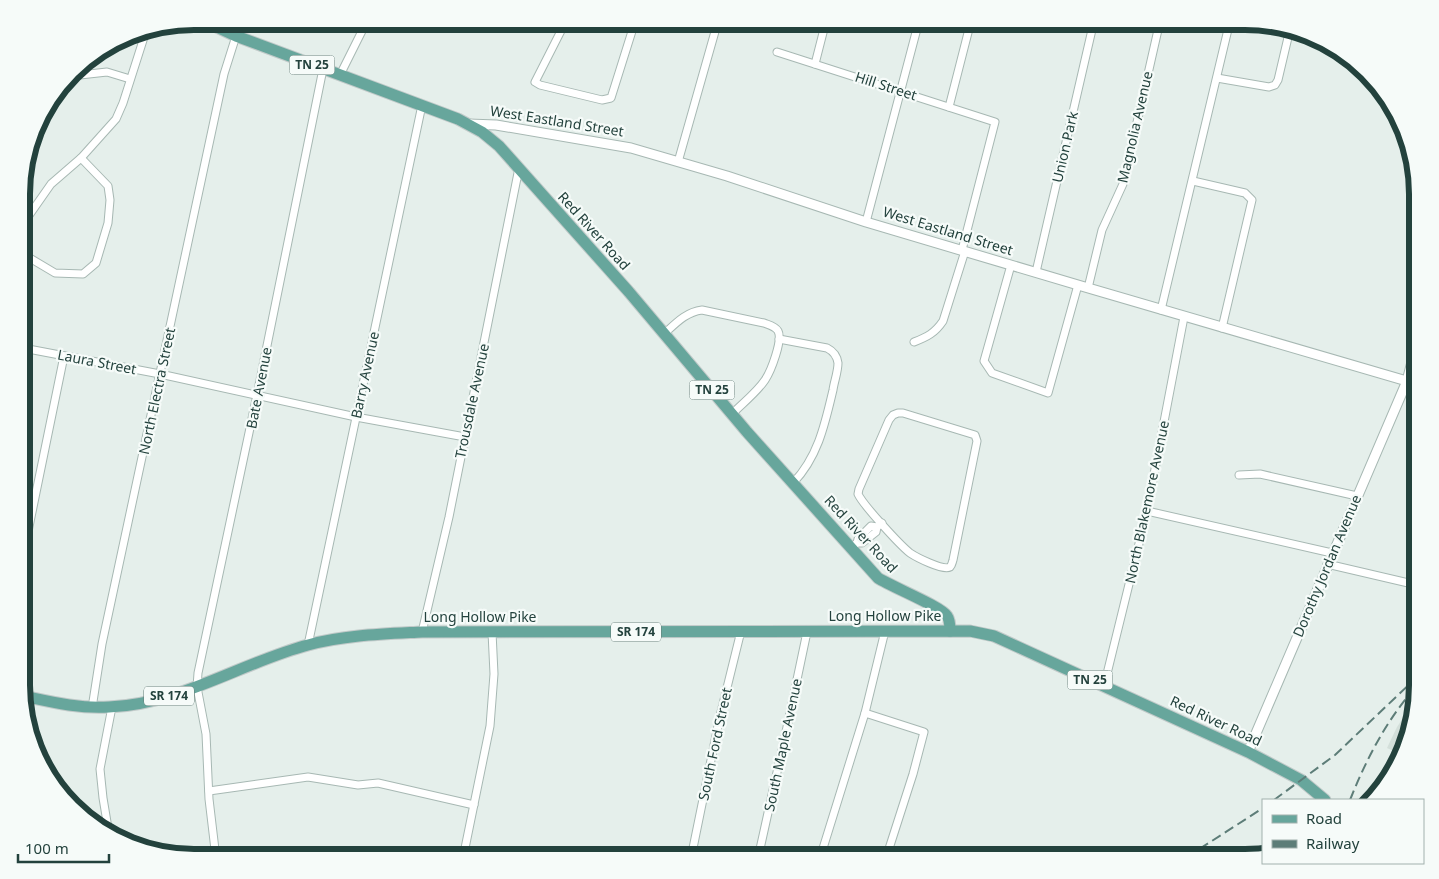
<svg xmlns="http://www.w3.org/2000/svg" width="1439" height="879" font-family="'Noto Sans',sans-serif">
<rect width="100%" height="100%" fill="#e5efeb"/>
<polygon fill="#d3dfda" points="1416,699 1398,753 1387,748 1397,727"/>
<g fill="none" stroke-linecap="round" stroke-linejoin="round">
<g stroke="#a7b8b3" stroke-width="9">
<g id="minor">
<polyline points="566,21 535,82 540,85 602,100 611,98 633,28 633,21"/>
<polyline points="777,52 995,122 962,250"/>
<polyline points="815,64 826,21"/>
<polyline points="340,75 367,21"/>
<polyline points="71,76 107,72 130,79"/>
<polyline points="1217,78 1269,87 1275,85 1278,80 1290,29"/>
<polyline points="949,107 971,21"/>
<polyline points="678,162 718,21"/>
<polyline points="1193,181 1245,193 1252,200 1222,328"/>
<polyline points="866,222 919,21"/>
<polyline points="23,224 51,184 81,158 116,119 123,103 146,31"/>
<polyline points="23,254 55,273 83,274 96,263 108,223 110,200 108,186 81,158"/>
<polyline points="1011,265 984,361 992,373 1048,393 1078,285"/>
<polyline points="1036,272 1094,21"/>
<polyline points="1088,288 1102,230 1123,184 1160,21"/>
<polyline points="1161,310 1230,21"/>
<path d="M664,334c12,-11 22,-22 38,-24l62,13c5,2 11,3 14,8 5,9 -7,40 -13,49 -8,12 -22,23 -33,34"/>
<path d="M779,339l48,9c6,3 10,8 11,15 0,9 -4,19 -5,27 -8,34 -15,67 -40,93"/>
<path d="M914,342c13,-5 21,-9 29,-21l22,-70"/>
<polyline points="23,348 160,374 356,417 465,437"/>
<path d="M898,413h5l72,22 2,6 -24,119c-1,3 -1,5 -3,7 -7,4 -34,-10 -40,-14 -10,-8 -47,-48 -52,-59l1,-5 30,-69 4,-5z"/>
<polyline points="1239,475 1260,474 1357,496"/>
<polyline points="1147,511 1332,553"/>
<polyline points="857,543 862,543 876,532 877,527"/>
<polyline points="851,548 857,543 858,539 871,526 877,527 882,523"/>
<polyline points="23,556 64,356"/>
<polyline points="1327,564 1417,585"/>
<polyline points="422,632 449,517 519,168"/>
<polyline points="308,645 422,105"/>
<polyline points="1104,686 1147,511 1184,317"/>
<polyline points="92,708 102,644 224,74 236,36"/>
<polyline points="865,713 885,631"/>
<polyline points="209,791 308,777 358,785 378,783 474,805"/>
<polyline points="109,834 103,798 100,769 112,707"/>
<polyline points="216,858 209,799 206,734 197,687 198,673 257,395 323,69"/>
<polyline points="463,858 490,726 494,674 492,632"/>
<polyline points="691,858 720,716 741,631"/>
<polyline points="758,858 787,727 807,632"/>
<polyline points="820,858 865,713 924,732 913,774 886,858"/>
</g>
</g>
<g stroke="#a7b8b3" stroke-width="11">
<g id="tertiary">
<polyline points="469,124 496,125 631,148 727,176 866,222 1078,285 1417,384"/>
<polyline points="1248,752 1407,381 1417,343"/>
</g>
</g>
<g stroke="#c1cac9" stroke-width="13">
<g id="primary">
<path d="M204,21l32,15 222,83 24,13 17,14 130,146 118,140 131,146c14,9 64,29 69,38 3,4 3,10 3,15"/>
<path d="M23,696c28,6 57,13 86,11 69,-2 134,-45 199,-62 37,-10 76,-11 114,-13l548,-1 24,5 254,116 53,28 24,20"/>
</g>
</g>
<use href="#minor" stroke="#fff" stroke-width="7"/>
<use href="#tertiary" stroke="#fff" stroke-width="9"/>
<use href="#primary" stroke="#67a69c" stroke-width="11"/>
<g stroke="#5d7d78" stroke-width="2" stroke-dasharray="10 5" stroke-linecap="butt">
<polyline points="1274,800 1335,755 1417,677"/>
<path d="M1350,800c16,-40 35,-77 63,-110"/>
<polyline points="1187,857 1263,808"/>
</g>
</g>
<g text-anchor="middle" stroke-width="4.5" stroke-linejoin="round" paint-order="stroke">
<g fill="#f6fbf9" stroke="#627a75" stroke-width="1">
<rect x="289.5" y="55.5" width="45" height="19" rx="4"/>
<rect x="689.5" y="380.5" width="45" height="19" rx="4"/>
<rect x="611" y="622.5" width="50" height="19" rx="4"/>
<rect x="1067.5" y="670.5" width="45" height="19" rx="4"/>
<rect x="144" y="686.5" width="50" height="19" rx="4"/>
</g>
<g font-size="12" font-weight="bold" fill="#23423d">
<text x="312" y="69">TN 25</text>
<text x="712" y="394">TN 25</text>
<text x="636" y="636">SR 174</text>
<text x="1090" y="684">TN 25</text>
<text x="169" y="700">SR 174</text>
</g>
<g font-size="14" fill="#23423d" stroke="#f6fbf9">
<text transform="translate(886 86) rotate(18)" y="5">Hill Street</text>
<text transform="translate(557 121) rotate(9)" y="5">West Eastland Street</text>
<text transform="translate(1135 127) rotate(-77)" y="5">Magnolia Avenue</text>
<text transform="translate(1065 147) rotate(-77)" y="5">Union Park</text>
<text transform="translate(594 231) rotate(48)" y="5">Red River Road</text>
<text transform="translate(948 231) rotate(17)" y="5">West Eastland Street</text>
<text transform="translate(97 362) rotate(11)" y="5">Laura Street</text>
<text transform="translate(365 375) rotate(-78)" y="5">Barry Avenue</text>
<text transform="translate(259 388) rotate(-79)" y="5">Bate Avenue</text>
<text transform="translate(157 391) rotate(-78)" y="5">North Electra Street</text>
<text transform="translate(472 401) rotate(-78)" y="5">Trousdale Avenue</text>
<text transform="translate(1147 502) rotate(-78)" y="5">North Blakemore Avenue</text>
<text transform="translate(861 534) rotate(47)" y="5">Red River Road</text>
<text transform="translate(1327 566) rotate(-67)" y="5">Dorothy Jordan Avenue</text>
<text x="885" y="621">Long Hollow Pike</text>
<text x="480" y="622">Long Hollow Pike</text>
<text transform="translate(1216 721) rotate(25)" y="5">Red River Road</text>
<text transform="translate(715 744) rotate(-78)" y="5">South Ford Street</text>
<text transform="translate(783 745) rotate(-78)" y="5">South Maple Avenue</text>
</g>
</g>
<path d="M0 0H1439V879H0ZM194 30H1245A164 164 0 0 1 1409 194V685A164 164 0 0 1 1245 849H194A164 164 0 0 1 30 685V194A164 164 0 0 1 194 30Z" fill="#f6fbf9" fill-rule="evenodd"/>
<path fill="none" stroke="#23423d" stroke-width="6" d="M194 30H1245A164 164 0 0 1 1409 194V685A164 164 0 0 1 1245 849H194A164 164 0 0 1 30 685V194A164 164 0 0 1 194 30Z"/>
<rect x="1262" y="799" width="162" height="65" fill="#f6fbf9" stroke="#a2b1ae"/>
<rect x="1272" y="815" width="25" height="8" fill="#67a69c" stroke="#a2b1ae"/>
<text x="1306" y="824" font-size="15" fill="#23423d">Road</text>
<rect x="1272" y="840" width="25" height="8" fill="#5d7d78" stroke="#a2b1ae"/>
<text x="1306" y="849" font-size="15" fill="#23423d">Railway</text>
<path d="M18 854v8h91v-8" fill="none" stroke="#23423d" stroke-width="2.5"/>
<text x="25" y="854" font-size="15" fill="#23423d" stroke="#f6fbf9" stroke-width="4" paint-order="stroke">100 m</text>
</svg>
